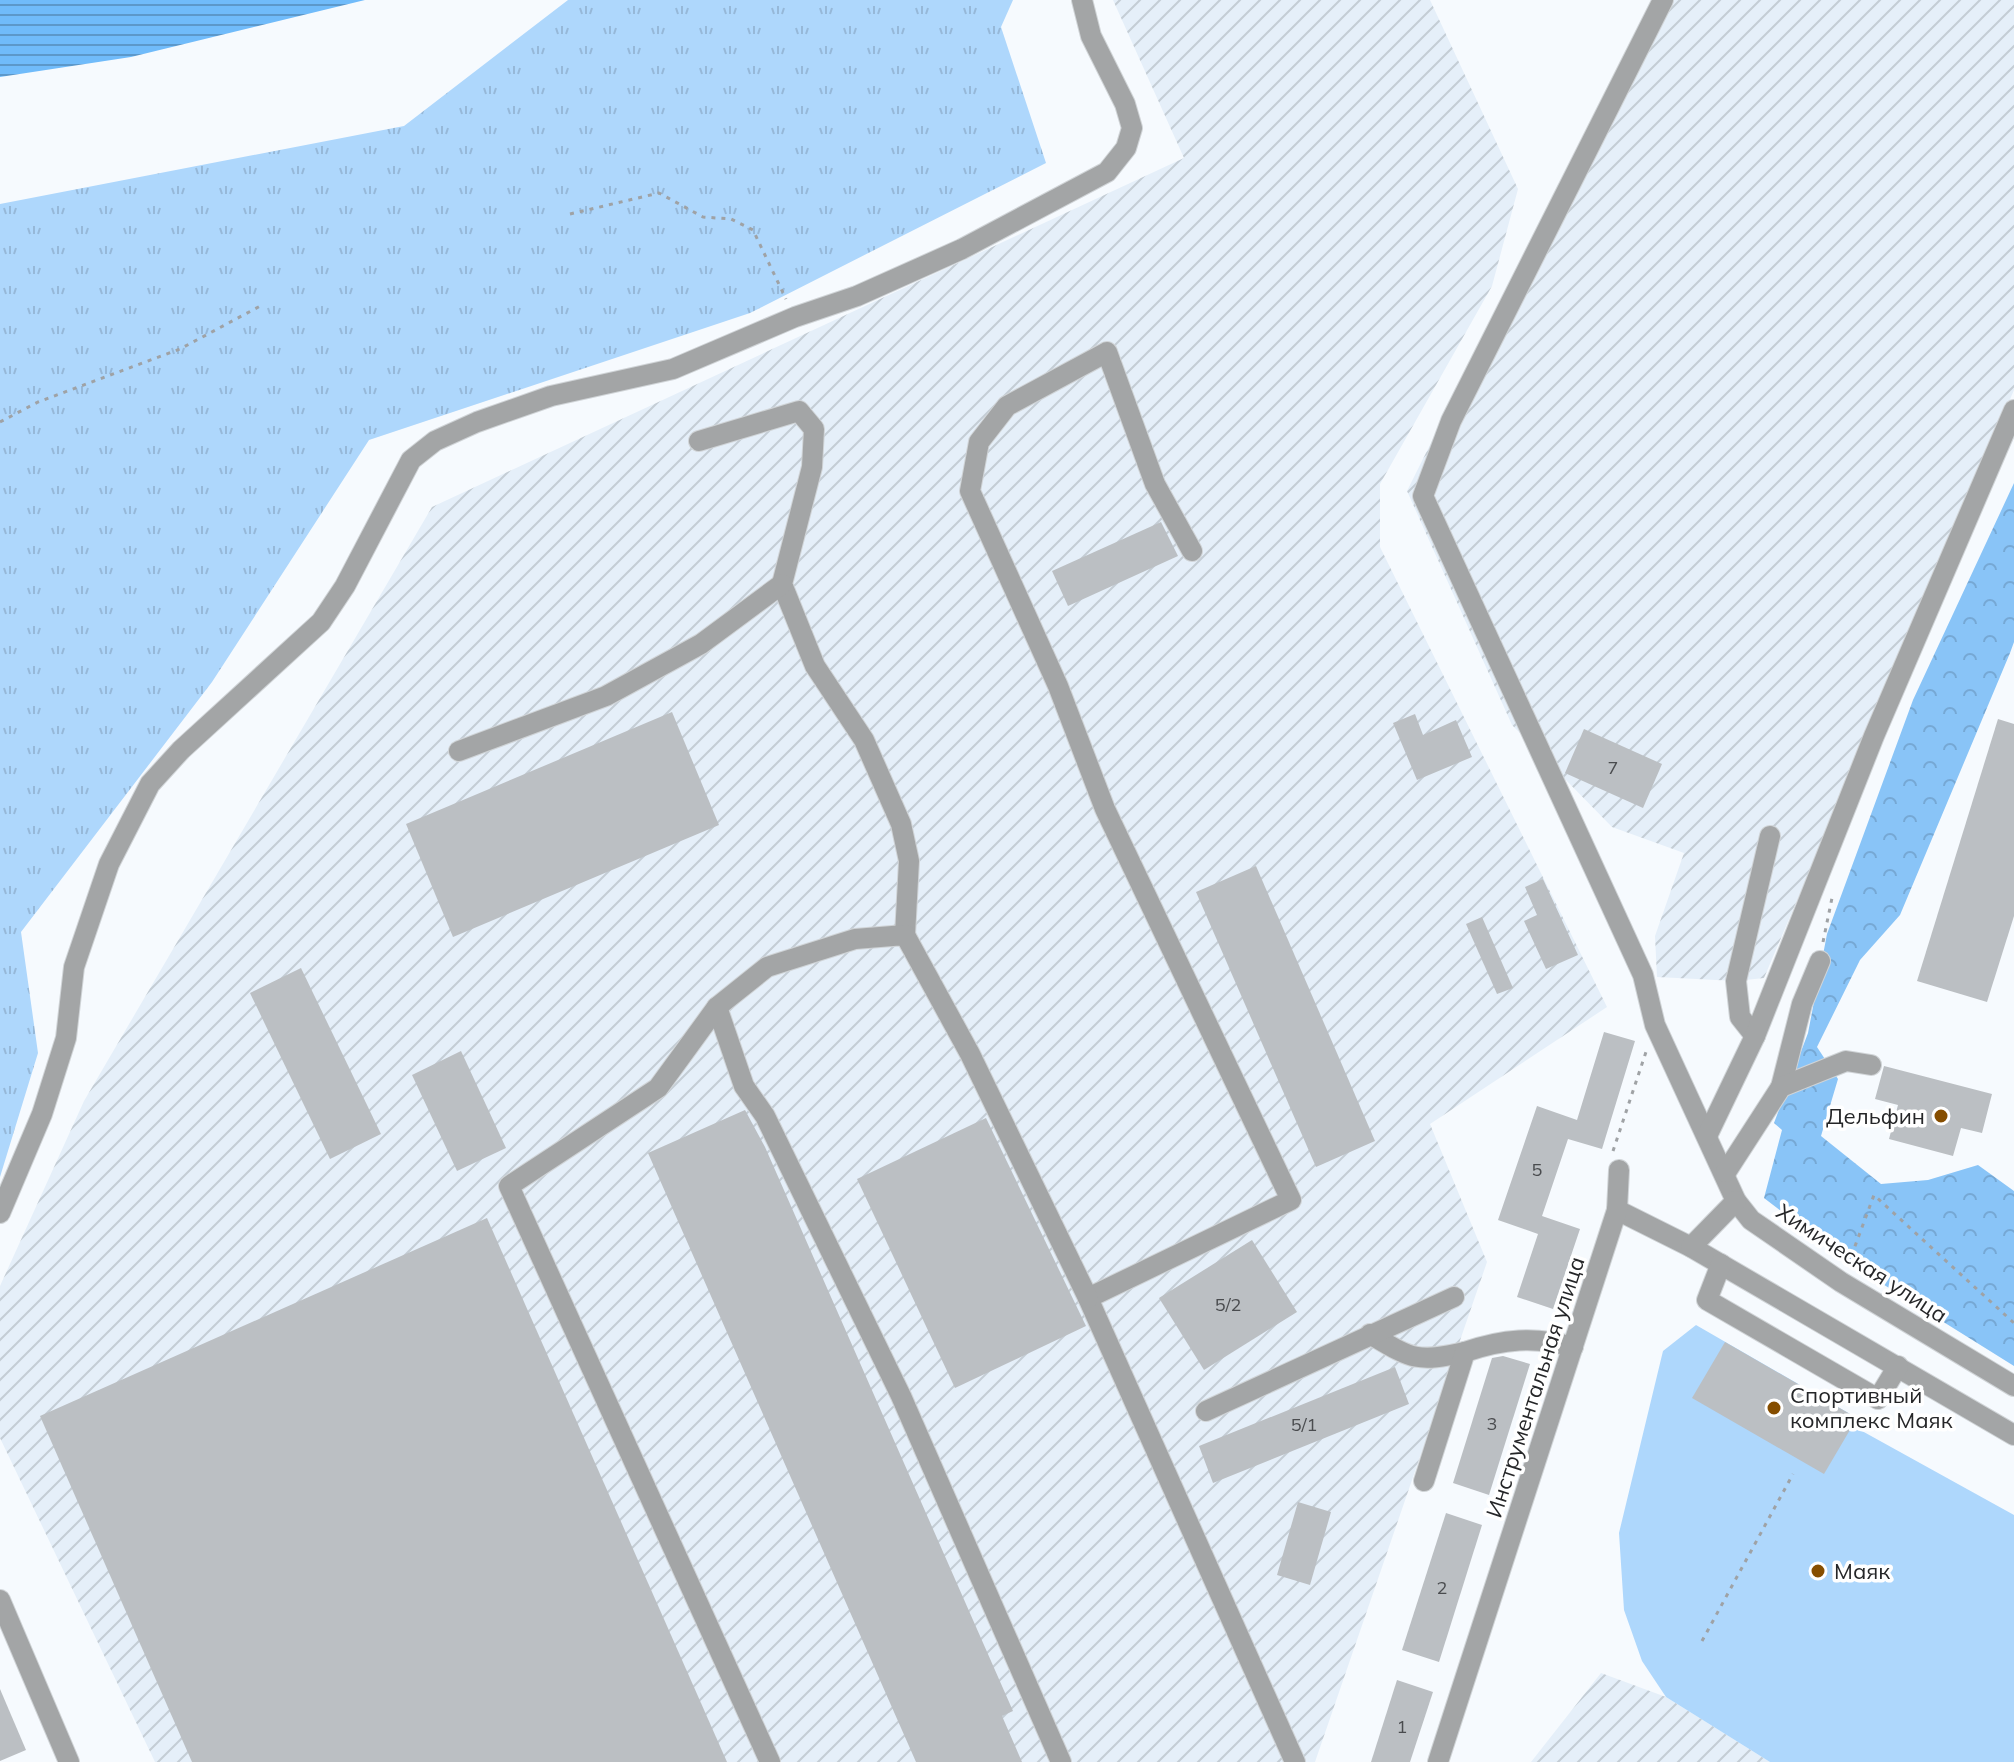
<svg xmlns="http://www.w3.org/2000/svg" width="2014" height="1762" font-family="Mulish,sans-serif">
<defs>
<pattern id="industrial-furrows" width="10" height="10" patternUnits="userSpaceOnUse" patternTransform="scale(2)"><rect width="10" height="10" fill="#e5eff9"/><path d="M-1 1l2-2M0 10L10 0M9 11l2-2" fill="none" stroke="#c4cdd5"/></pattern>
<pattern id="grass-tufts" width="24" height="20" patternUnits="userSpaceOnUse" patternTransform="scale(2)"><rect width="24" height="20" fill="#aed7fc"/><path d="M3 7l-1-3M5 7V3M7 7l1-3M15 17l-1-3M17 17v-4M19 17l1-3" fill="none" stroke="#96b8d8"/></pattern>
<pattern id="forest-crowns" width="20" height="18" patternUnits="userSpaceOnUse" patternTransform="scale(2)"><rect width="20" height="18" fill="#89c4f7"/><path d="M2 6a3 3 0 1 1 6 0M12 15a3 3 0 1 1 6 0" fill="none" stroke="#76a8d4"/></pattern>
<pattern id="water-rules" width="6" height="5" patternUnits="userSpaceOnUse" patternTransform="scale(2)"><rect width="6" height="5" fill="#70bbfa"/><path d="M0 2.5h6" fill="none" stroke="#5c98ca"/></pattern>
</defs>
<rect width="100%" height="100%" fill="#f6fafe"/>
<g fill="url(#industrial-furrows)">
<polygon points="1113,0 1430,0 1518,189 1492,286 1380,484 1380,547 1607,1007 1430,1124 1487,1262 1315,1762 155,1762 0,1438 0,1286 84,1101 432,507 1184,158"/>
<polygon points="1652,0 2014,0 2014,390 1764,978 1736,981 1657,977 1655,936 1684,853 1612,827 1512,725 1407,491"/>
<polygon points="1601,1673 1666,1697 1770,1762 1531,1762"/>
</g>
<polygon fill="url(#grass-tufts)" points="568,0 1013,0 1001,27 1046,163 750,313 369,440 212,682 21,932 38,1053 0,1177 0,204 404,126"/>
<polygon fill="url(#forest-crowns)" points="2014,483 2014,642 2010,653 1900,915 1860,960 1817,1047 1838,1079 1821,1136 1881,1184 1928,1180 1978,1165 2014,1191 2014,1366 1849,1263 1764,1198 1782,1130 1774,1123 1808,1033 1827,934 1913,700"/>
<polygon fill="#aed7fc" points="1696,1325 1857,1418 1853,1426 2014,1515 2014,1762 1770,1762 1666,1697 1642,1661 1624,1610 1619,1533 1663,1351"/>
<polygon fill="url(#water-rules)" points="0,0 365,0 131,57 0,77"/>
<g fill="#bbbfc3">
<polygon points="1161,522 1178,556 1068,606 1052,571"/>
<polygon points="672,712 719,825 453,937 406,824"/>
<polygon points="1415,714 1423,735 1456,720 1472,757 1417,780 1393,723"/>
<polygon points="1998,719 2014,724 2014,916 1987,1002 1917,981"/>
<polygon points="1584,729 1662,764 1643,808 1565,773"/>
<polygon points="1256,866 1375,1141 1316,1167 1196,892"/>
<polygon points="1543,879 1578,955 1546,969 1524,921 1537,915 1525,887"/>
<polygon points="1482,917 1513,988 1497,994 1466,924"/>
<polygon points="301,968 381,1134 330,1159 250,993"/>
<polygon points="1604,1032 1635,1041 1602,1149 1568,1139 1542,1216 1580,1229 1553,1309 1517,1297 1538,1234 1498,1220 1537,1106 1577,1120"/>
<polygon points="461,1051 506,1148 457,1171 412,1075"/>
<polygon points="1884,1066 1992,1094 1982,1133 1961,1128 1953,1156 1889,1139 1898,1105 1875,1099"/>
<polygon points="745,1110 765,1147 1013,1711 1002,1716 1022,1762 916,1762 648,1153"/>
<polygon points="986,1118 1086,1326 955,1388 857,1179"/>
<polygon points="487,1218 727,1762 192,1762 40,1416"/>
<polygon points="1252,1240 1297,1312 1204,1370 1159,1298"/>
<polygon points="1725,1342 1857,1418 1824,1474 1692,1398"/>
<polygon points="1503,1356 1530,1364 1489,1495 1453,1483 1492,1358"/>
<polygon points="1395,1367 1409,1404 1213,1483 1199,1446"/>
<polygon points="1298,1502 1331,1512 1310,1585 1277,1575"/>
<polygon points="1446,1513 1482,1525 1439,1662 1402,1650"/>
<polygon points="1397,1680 1433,1692 1410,1762 1371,1762"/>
<polygon points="0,1689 26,1750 0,1761"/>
</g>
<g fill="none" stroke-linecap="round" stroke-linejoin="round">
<g stroke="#d0d4d7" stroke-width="22">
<g id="minor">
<polyline points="1663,0 1451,421 1423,496 1643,975 1655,1025 1736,1201 1751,1220 1841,1282 2014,1386"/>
<polyline points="699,441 799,411 814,429 812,467 782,584 815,666 864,740 901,824 909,861 905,935"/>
<polyline points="1192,551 1155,484 1107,352 1007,406 979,442 970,491 1058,686 1105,809 1291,1200 1088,1298 1295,1762"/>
<polyline points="459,751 606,696 701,644 782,584"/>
<polyline points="717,1007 744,1086 765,1116 901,1396 1061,1762"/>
<polyline points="1755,1036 1740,1017 1736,981 1770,836"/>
<polyline points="1781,1087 1802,1004 1820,961"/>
<polyline points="1707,1136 1755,1036 1874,736 2014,410"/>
<polyline points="1726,1172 1781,1087 1846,1061 1871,1065"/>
<polyline points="1617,1210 1691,1247 2014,1435"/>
<polyline points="0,1213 42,1114 66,1038 74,967 109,864 150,784 181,750 321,622 345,586 411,460 435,441 477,422 551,396 673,369 795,317 857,296 962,249 1107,172 1126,148 1132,128 1125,104 1091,36 1082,0"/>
<polyline points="1691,1247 1736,1201"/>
<polyline points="1721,1264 1707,1300 1878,1399 1898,1366"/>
<path d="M1370,1334c42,25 46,29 95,18"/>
<polyline points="1206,1411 1454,1297"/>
<path d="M1424,1481l41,-129c38,-13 70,-16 108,-5"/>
<polyline points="0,1600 69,1762"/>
<polyline points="770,1762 509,1186 658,1088 717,1007 767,967 855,939 905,935 970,1054 1088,1298"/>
<polyline points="1438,1762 1617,1210 1619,1170"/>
</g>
</g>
<g stroke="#9fa2a5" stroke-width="3" stroke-dasharray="4 6" stroke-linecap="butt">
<polyline points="570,214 659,193 703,217 731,219 753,230 786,299"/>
<polyline points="0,422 38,402 180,349 264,304"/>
<polyline points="1823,942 1832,898"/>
<polyline points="1613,1151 1646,1052"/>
<polyline points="1848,1265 1874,1195 2014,1323"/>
<polyline points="1702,1641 1793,1474"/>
</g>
<use href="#minor" stroke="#a3a5a6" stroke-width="20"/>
</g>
<g fill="#864e00" stroke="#fff" stroke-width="3">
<circle cx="1941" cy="1116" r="8"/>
<circle cx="1774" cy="1408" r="8"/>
<circle cx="1818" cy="1571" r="8"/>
</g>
<g text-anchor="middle" stroke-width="7" stroke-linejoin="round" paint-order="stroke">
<g font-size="18" fill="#4a4c4f">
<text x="1613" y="774">7</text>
<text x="1537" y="1176">5</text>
<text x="1228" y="1311">5/2</text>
<text x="1492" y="1430">3</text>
<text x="1304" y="1431">5/1</text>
<text x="1442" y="1594">2</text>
<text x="1402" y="1733">1</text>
</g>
<g font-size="22" fill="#252628" stroke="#fff" text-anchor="start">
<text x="1925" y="1124" text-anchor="end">Дельфин</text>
<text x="1790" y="1403">Спортивный<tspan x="1790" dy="25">комплекс Маяк</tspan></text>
<text x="1834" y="1579">Маяк</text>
</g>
<g font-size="22" fill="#252628" stroke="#fff">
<text transform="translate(1862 1263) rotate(33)" y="8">Химическая улица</text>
<text transform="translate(1535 1387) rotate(-72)" y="8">Инструментальная улица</text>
</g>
</g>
</svg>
